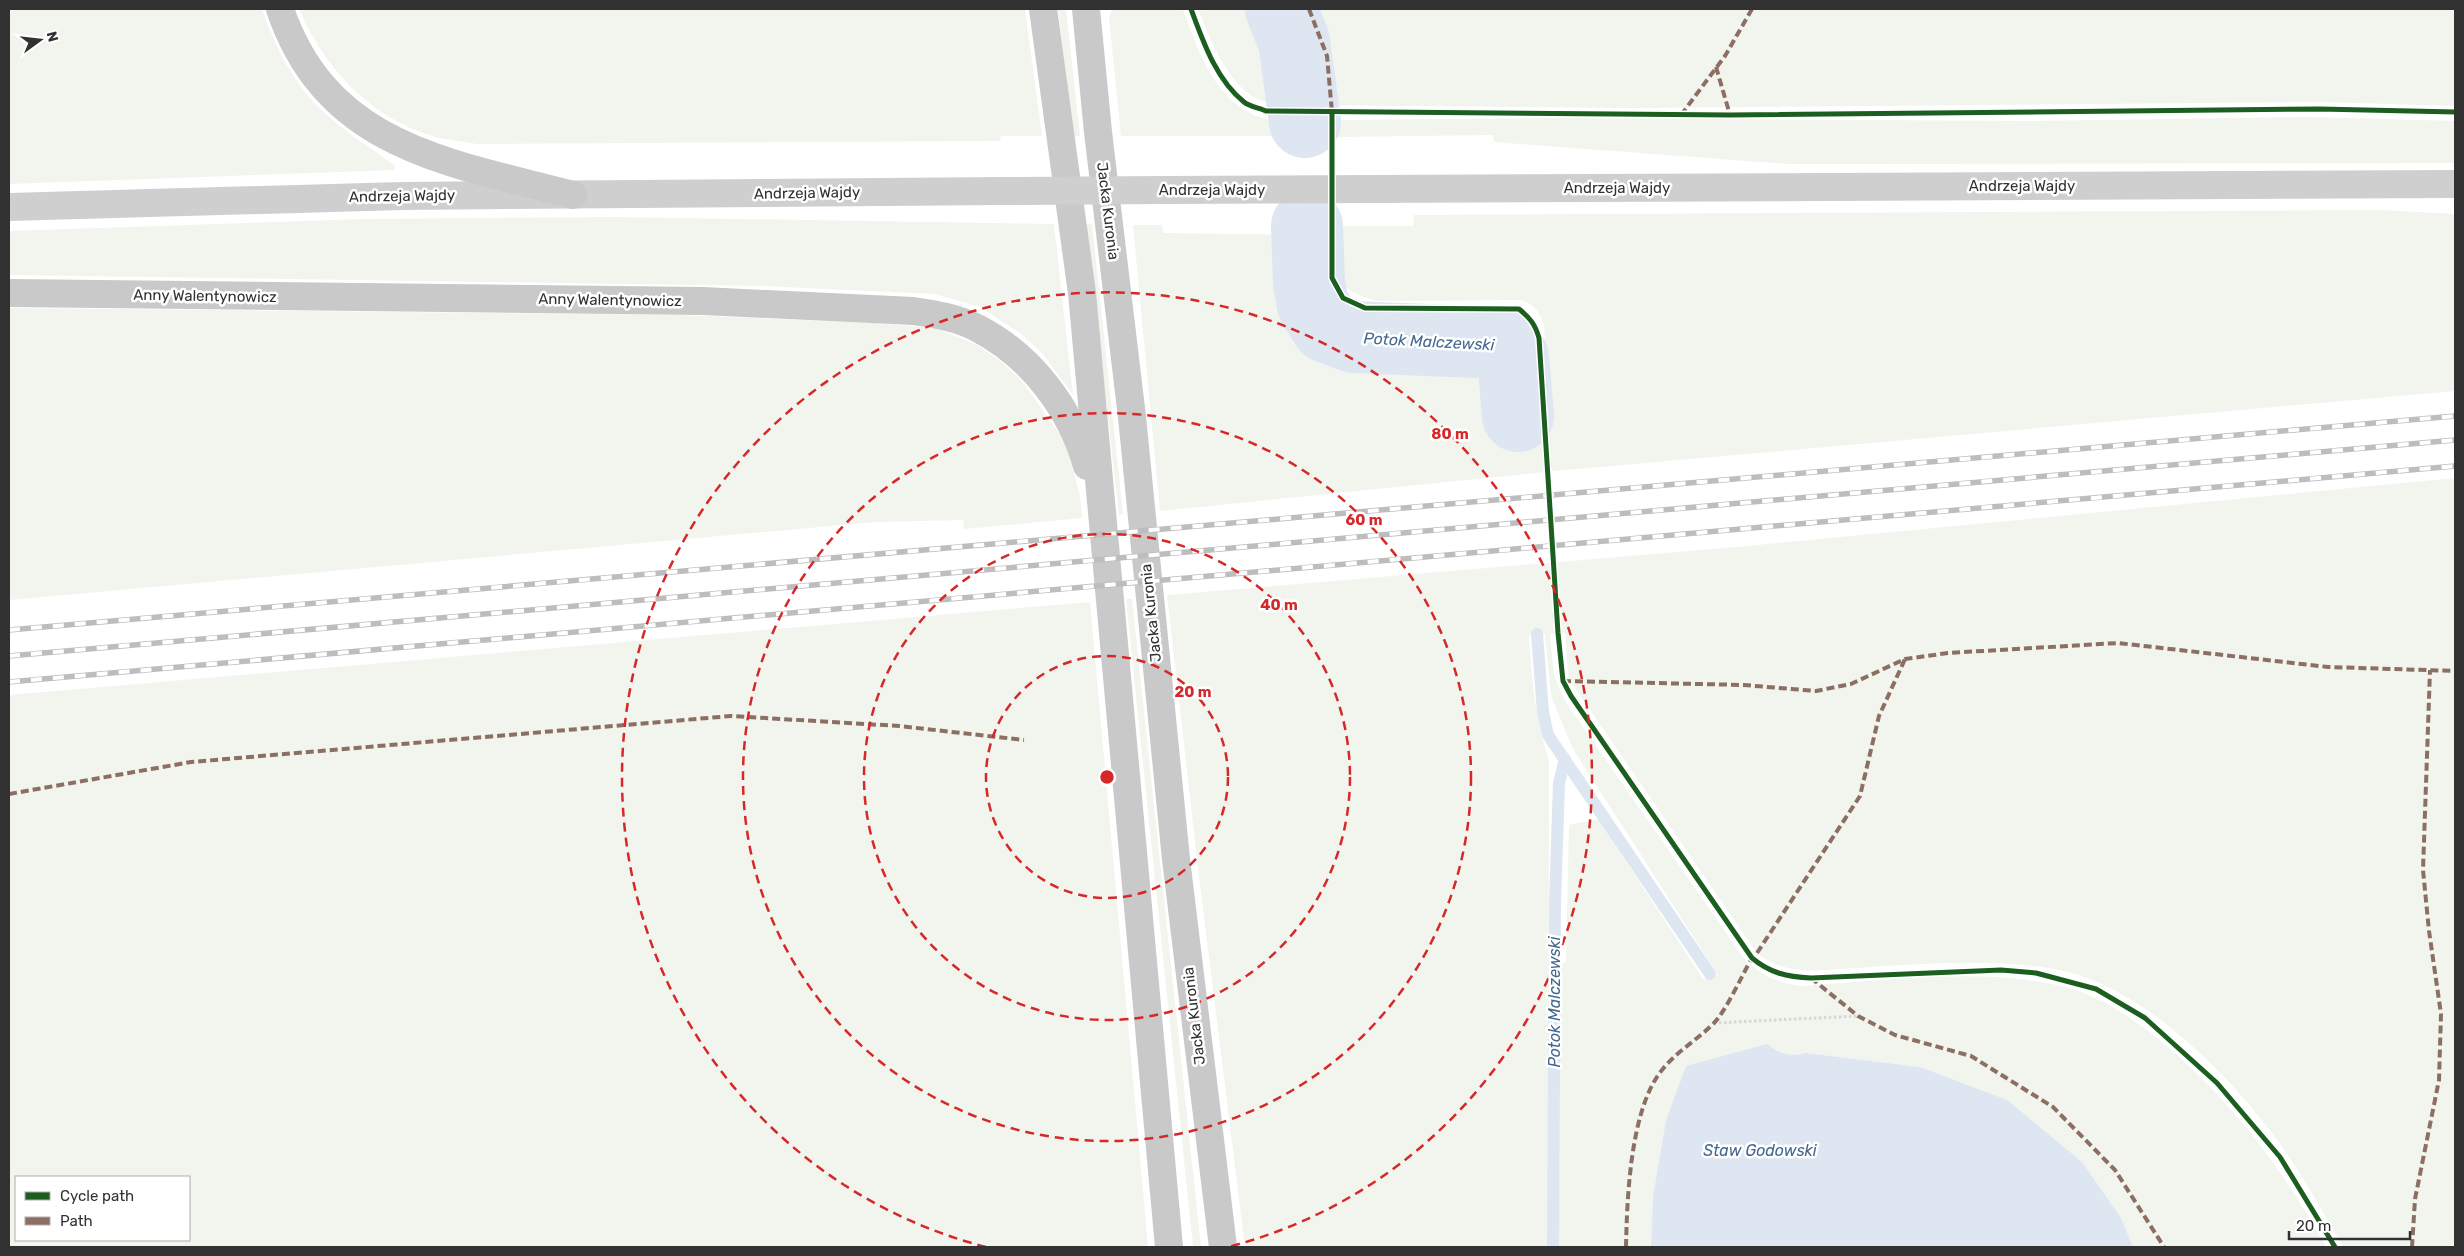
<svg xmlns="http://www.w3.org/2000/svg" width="2464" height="1256" font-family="Rubik,sans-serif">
<rect width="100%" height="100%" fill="#fff"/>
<g fill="#f1f5ee" fill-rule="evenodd">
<path d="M9,9h253c11,32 25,62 47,88 23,27 56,47 85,68l1,5 -386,14z"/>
<path d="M299,9h726l17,127h-41l-1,5 -523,3c-16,-3 -33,-4 -48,-9 -62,-20 -105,-69 -130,-126z"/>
<polygon points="1058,9 1066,9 1080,136 1073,136"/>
<path d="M1112,9h71c15,42 34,99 84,110 17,4 36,3 53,2l1,15h-200l-12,-119z"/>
<path d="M1198,9h1257v97l-132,-4 -687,6 -342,-3c-11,-2 -24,-1 -34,-5 -31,-12 -51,-63 -62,-91z"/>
<path d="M2310,117l145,4v42l-667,1 -294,-22 -1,-7 -157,2c0,-9 -1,-13 7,-17l220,-2 465,3z"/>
<path d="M2379,210l76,4v177l-900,80 -395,40 -27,-286h29l2,8 138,2c1,24 -4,56 5,80 23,64 132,32 183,36 21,14 16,43 21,66l39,-3 -6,-88c-3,-13 -11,-24 -25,-26l-143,1c-13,-5 -29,-7 -35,-21l-1,-54h73l1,-11z"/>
<polygon points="615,217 1054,224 1073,395 1043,354 1020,333 980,307 935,294 763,286 9,275 9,231 363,219"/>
<polygon points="1086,224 1092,224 1123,514 1119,515"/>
<path d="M1322,285l25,25 13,4 145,-1c20,5 23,16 24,35l-11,-15 -16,-9 -75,3h-68l-17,-5 -7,-6z"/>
<polygon points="9,308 680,315 873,323 936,328 977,345 999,360 1021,380 1059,433 1069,454 1080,496 1082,518 964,529 963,520 875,522 9,600"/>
<path d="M2455,478v769h-112c-24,-42 -48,-86 -79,-124 -48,-61 -130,-141 -210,-154 -78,-13 -166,-2 -245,2 -20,-2 -36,-5 -52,-18l-186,-271 -3,-8 -3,-41 -15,1 4,41 11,26 177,255c17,18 34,27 60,30 82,-5 178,-19 259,0 42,10 74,34 107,61 66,57 116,124 158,200h-193l-12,-29 -201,-151 -114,-14 -15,3 -13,-2 -92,12 -20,54 -13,76 -2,51h-92l1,-280 6,-6 3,-136 29,-6 105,160 15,-4 -145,-226 -22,-53 -6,-62 -16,1c2,44 7,84 20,127l-1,485h-303l-45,-362 -33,-290 570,-48z"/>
<polygon points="1126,599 1132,599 1201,1247 1193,1247"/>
<path d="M1090,602l58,645h-1139v-552zM16,1177h173v63h-173z"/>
</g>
<path fill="#dde6f1" d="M1767,1044c14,11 22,13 39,9l114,14 87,33 75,62 39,56 12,29h-482l2,-51 13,-76 20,-54z"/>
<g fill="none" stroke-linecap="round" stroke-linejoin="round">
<g stroke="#dde6f1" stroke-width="12">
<polyline points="1537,634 1543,712 1548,735 1710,974"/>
<polyline points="1553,1247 1555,902 1559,783 1565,759"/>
</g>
<g stroke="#dde6f1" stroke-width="72">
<polyline points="1281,9 1294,41 1305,122"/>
<polyline points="1307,226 1309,282 1313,305 1327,327 1354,337 1501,343 1513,357 1518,416"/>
</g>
<polyline stroke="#d5d5d5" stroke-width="3" stroke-dasharray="2.5 2.5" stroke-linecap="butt" points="1714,1023 1858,1016"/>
<g stroke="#cfcfcf" stroke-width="28">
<polyline points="1164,190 2455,184"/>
<polyline points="9,207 402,196 1003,191"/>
</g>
<g stroke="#c9c9c9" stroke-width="28">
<path d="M280,9c47,139 169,153 293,186"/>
<polyline points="1043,9 1082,293 1169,1247"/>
<polyline points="1086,9 1098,132 1132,417 1176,859 1223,1247"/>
<path d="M9,293l694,8 210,10c22,3 46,7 66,18 53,28 92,80 108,137"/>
</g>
<g stroke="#bdbdbd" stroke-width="5.5">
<g id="rail">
<polyline points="9,630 2455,416"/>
<polyline points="9,656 2455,440"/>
<polyline points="9,682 2455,466"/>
</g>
</g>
<use href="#rail" stroke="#fff" stroke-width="4" stroke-dasharray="11" stroke-linecap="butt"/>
<polyline stroke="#cfcfcf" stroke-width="28" points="1003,191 1164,190"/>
<g stroke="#8d6e63" stroke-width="4" stroke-dasharray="8 4" stroke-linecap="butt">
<polyline points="1309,9 1327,56 1332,112"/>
<polyline points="1716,67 1730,115"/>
<polyline points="1681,115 1725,56 1752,9"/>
<polyline points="1563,681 1744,685 1816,691 1851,684 1905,659 1948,653 2118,643 2328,667 2455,671"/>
<polyline points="9,794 191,762 731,716 899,726 1024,740"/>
<polyline points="1811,978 1858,1016 1895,1035 1971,1056 2053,1107 2115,1170 2164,1247"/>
<path d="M1626,1247c1,-48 4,-138 36,-177 14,-18 35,-30 51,-46 12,-11 29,-49 39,-66l5,-5 103,-157 19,-80 26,-57"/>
<polyline points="2412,1247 2415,1199 2439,1080 2441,1014 2429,931 2423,870 2430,670"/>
</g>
<g stroke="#fff" stroke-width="8">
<g id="cycleway">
<path d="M1191,9c12,32 25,71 53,93 6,5 16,6 22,9l464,4 590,-6 135,3"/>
<path d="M1332,112v166l11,20 22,10 154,1c11,9 16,15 20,29l19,295 5,48 8,15 181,262c18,15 35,19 59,20l190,-8 35,3 60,16 49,29 72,65 63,74 55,90"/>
</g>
</g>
<use href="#cycleway" stroke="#1b5e20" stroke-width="5"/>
</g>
<g fill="none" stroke="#d62828" stroke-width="2.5" stroke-dasharray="9 6">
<circle cx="1107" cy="777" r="121"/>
<circle cx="1107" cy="777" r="243"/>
<circle cx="1107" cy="777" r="364"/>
<path d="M986 1247A485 485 0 1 1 1228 1247"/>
</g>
<g text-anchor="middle" stroke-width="5" stroke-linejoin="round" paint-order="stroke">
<g font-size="15" fill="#313131" stroke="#fff">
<text x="2022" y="191">Andrzeja Wajdy</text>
<text x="1617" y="193">Andrzeja Wajdy</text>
<text x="1212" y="195">Andrzeja Wajdy</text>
<text transform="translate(807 193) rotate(-1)" y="5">Andrzeja Wajdy</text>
<text transform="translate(402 196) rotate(-1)" y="5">Andrzeja Wajdy</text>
<text transform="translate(1108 211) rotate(83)" y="5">Jacka Kuronia</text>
<text transform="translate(205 296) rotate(1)" y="5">Anny Walentynowicz</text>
<text transform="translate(610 300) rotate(1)" y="5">Anny Walentynowicz</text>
<text transform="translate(1151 613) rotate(-96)" y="5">Jacka Kuronia</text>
<text transform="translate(1194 1016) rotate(-97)" y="5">Jacka Kuronia</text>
</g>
<g font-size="16" font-style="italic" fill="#44688f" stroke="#fff">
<text transform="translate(1429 341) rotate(3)" y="6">Potok Malczewski</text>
<text transform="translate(1554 1002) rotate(-90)" y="6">Potok Malczewski</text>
<text x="1760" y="1156">Staw Godowski</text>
</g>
</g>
<circle cx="1107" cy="777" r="8" fill="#d62828" stroke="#fff" stroke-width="2.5"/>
<g font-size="15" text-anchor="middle" font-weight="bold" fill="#d62828" stroke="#fff" stroke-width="5" stroke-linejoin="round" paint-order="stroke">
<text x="1450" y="439">80 m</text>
<text x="1364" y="525">60 m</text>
<text x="1279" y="610">40 m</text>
<text x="1193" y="697">20 m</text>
</g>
<rect width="2464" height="1256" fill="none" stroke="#313131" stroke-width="20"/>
<rect x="15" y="1176" width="175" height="65" fill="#ffffff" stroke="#adadad"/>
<rect x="25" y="1192" width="25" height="8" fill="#1b5e20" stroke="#adadad"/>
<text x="60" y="1201" font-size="15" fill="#313131">Cycle path</text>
<rect x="25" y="1217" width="25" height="8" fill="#8d6e63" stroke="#adadad"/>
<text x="60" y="1226" font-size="15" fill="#313131">Path</text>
<g transform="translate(40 40) rotate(75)" stroke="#ffffff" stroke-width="4" paint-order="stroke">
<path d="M0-4L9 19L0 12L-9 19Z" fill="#313131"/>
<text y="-8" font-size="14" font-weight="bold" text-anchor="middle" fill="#313131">N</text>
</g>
<path d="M2289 1231v8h121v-8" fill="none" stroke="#313131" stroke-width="2.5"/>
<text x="2296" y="1231" font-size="15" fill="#313131" stroke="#ffffff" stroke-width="4" paint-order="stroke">20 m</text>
</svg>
